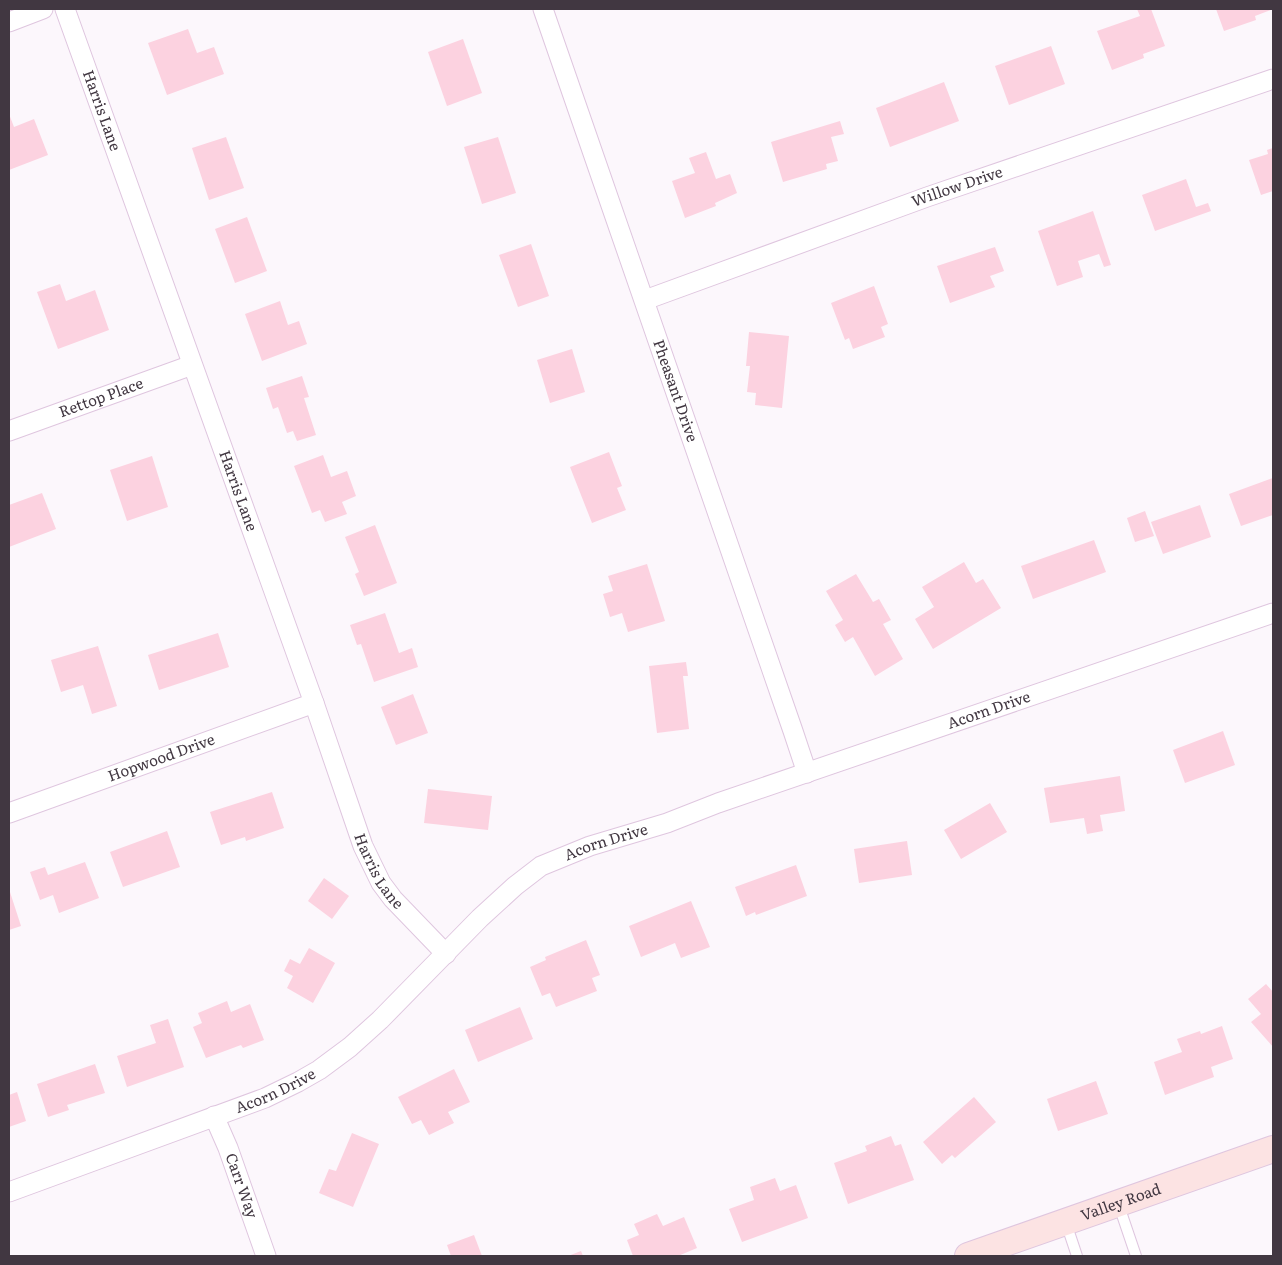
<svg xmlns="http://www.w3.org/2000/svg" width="1282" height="1265" font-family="Literata,serif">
<rect width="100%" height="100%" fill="#fcf7fc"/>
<g fill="#fcd2e0">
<polygon points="1137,9 1151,9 1165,46 1143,54 1144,58 1112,70 1097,31 1140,16"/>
<polygon points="1216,9 1273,9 1255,16 1256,20 1224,31"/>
<polygon points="188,29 197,53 214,47 224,74 167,95 148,43"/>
<polygon points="463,39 482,93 447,106 428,52"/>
<polygon points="1051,46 1065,84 1009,105 995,66"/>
<polygon points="944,82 959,121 890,147 876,108"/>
<polygon points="9,114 14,127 34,119 48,155 9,170"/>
<polygon points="840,121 844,134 831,137 838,161 826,164 827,169 783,182 771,142"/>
<polygon points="226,137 244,188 209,200 192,148"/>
<polygon points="498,137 516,193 482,204 464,147"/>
<polygon points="1273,148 1273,191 1261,195 1249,160 1268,154 1267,150"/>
<polygon points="706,152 716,179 730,174 737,193 715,203 716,206 685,218 672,181 695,173 689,158"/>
<polygon points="1186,179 1196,207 1208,203 1211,211 1155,231 1142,195"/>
<polygon points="1093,211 1111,265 1104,267 1099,254 1078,261 1083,277 1057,286 1038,231"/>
<polygon points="247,217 267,271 235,283 215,229"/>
<polygon points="531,244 549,296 518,307 499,255"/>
<polygon points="995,247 1004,271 990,276 995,287 950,303 937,266"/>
<polygon points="60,284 66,301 95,290 109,330 58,349 37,292"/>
<polygon points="874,286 888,324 881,327 885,337 853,349 849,338 845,340 831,303"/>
<polygon points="280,301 288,325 299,321 307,344 262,361 245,314"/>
<polygon points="749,332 789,336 782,408 755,405 756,393 747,392 750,366 746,366"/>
<polygon points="572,349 585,392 550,403 537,360"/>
<polygon points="302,376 309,397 304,398 316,435 297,441 293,431 287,433 278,407 273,409 266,388"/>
<polygon points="609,452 622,486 617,488 626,510 592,523 570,467"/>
<polygon points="323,455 331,477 347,471 356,496 342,502 347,514 325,522 320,510 312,513 294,466"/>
<polygon points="152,456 168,507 127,521 110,470"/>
<polygon points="1273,478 1273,515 1241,526 1229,494"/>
<polygon points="42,493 56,529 9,547 9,505"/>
<polygon points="1200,505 1211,537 1163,554 1151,522"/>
<polygon points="1145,511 1154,536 1135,542 1127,518"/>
<polygon points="375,525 397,583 364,596 355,574 359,572 345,537"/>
<polygon points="1094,540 1106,572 1033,599 1021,566"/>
<polygon points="964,562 976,583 983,579 1001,608 933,649 915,619 934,607 922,587"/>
<polygon points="647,564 665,621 628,632 622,613 610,617 603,594 613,591 608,576"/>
<polygon points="856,574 873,602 879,599 891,620 883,624 903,659 875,676 853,637 845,642 835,625 843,620 826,591"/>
<polygon points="385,613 399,653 412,648 418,667 374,682 361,644 357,645 350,625"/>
<polygon points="218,633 229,667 159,690 148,655"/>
<polygon points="98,646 117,706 92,714 83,685 61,692 51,660"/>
<polygon points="686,662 688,676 683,676 689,729 657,733 649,666"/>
<polygon points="413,694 428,733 396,745 381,707"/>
<polygon points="1223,731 1235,765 1185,783 1173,750"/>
<polygon points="1120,776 1125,811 1100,815 1103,831 1087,834 1084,818 1050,823 1044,788"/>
<polygon points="428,789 492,796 488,830 424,823"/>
<polygon points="272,792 284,828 246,841 245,837 221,845 210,812"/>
<polygon points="990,803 1007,832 961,859 944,830"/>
<polygon points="167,831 180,867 123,887 110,852"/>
<polygon points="907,841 912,875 859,883 854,849"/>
<polygon points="85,862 99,898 59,913 53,895 40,900 30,872 45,867 48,875"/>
<polygon points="796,865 807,896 756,915 755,912 746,916 735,887"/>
<polygon points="324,878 349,896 332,919 308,901"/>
<polygon points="9,889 21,926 9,930"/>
<polygon points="691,901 710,947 681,958 675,943 641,957 629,926"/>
<polygon points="586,940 600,975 592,978 597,991 556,1007 550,993 542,996 530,967 546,960 545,957"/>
<polygon points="309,948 335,963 313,1003 287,988 293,976 284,971 290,959 300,964"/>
<polygon points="1266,984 1273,992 1273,1047 1251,1022 1261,1014 1248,999"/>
<polygon points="227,1001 231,1012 250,1004 264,1040 243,1048 241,1045 206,1058 193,1027 202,1023 198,1013"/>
<polygon points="520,1007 533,1039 478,1062 465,1030"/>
<polygon points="168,1019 184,1067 127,1087 117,1056 156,1043 150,1025"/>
<polygon points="1222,1026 1233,1059 1211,1067 1214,1077 1165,1095 1154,1062 1182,1052 1177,1039 1200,1031 1201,1034"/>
<polygon points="95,1064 105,1093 67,1105 69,1110 48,1117 37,1084"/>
<polygon points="454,1069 470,1102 448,1112 454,1123 429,1135 421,1120 412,1124 398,1097"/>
<polygon points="1096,1081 1108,1114 1058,1131 1047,1099"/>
<polygon points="17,1092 26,1121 9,1127 9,1095"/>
<polygon points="974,1097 996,1122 955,1158 952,1155 942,1164 923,1142"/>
<polygon points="352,1133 379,1144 353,1207 319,1193 329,1169 336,1171"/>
<polygon points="891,1136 895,1146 901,1144 914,1180 848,1204 834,1163 867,1151 865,1146"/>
<polygon points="775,1178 780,1191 796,1185 808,1218 742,1242 729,1209 754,1200 750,1187"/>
<polygon points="657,1214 663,1226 684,1217 697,1248 678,1256 633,1256 627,1240 639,1235 634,1224"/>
<polygon points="474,1235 482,1256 451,1256 447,1245"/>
<polygon points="581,1251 583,1256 568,1256"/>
</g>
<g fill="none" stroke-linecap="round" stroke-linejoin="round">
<g stroke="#dfc6df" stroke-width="12">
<g id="lane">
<polyline points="1118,1203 1136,1256"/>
<polyline points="1066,1223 1077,1256"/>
</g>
</g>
<g stroke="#dfc6df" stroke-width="21">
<g id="street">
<path id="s1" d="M65,9l249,694 49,143 18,37 12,16 53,55"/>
<path id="s2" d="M543,9l250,722 14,42"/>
<polyline points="9,22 43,9"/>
<path id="s3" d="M645,300l282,-103 346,-118"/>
<path id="s4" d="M9,431l183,-66"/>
<path id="s5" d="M9,813l305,-110"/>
<path id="s6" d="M214,1116l14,32 38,108"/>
<path id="s7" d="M9,1192l256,-94 33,-16 21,-12 31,-23 30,-27 100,-102 35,-32 26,-20 49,-20 77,-23 51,-20 555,-190"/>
</g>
</g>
<g stroke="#dfc6df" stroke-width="28">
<g id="secondary">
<path id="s8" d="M968,1256l305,-107"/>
</g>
</g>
<use href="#lane" stroke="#fff" stroke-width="10"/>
<use href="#street" stroke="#fff" stroke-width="19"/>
<use href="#secondary" stroke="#fce3e3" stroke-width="26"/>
</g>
<g text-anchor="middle" stroke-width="4" stroke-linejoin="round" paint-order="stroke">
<g font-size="15" fill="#413741" stroke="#fff">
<text dy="5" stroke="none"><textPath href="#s1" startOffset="108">Harris Lane</textPath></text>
<text dy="5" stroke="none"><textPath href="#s3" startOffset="332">Willow Drive</textPath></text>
<text dy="5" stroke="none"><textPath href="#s2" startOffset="404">Pheasant Drive</textPath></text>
<text dy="5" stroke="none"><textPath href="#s4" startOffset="98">Rettop Place</textPath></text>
<text dy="5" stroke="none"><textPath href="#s1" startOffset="512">Harris Lane</textPath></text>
<text dy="5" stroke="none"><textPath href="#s7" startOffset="1110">Acorn Drive</textPath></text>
<text dy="5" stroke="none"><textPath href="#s5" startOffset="162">Hopwood Drive</textPath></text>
<text dy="5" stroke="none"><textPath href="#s7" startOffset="705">Acorn Drive</textPath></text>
<text dy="5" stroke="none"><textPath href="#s1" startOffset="918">Harris Lane</textPath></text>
<text dy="5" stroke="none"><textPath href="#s7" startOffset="285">Acorn Drive</textPath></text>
<text dy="5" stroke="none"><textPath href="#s6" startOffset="75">Carr Way</textPath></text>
<text dy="5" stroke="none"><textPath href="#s8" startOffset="162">Valley Road</textPath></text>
</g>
</g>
<rect width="1282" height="1265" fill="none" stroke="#413741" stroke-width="20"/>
</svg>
